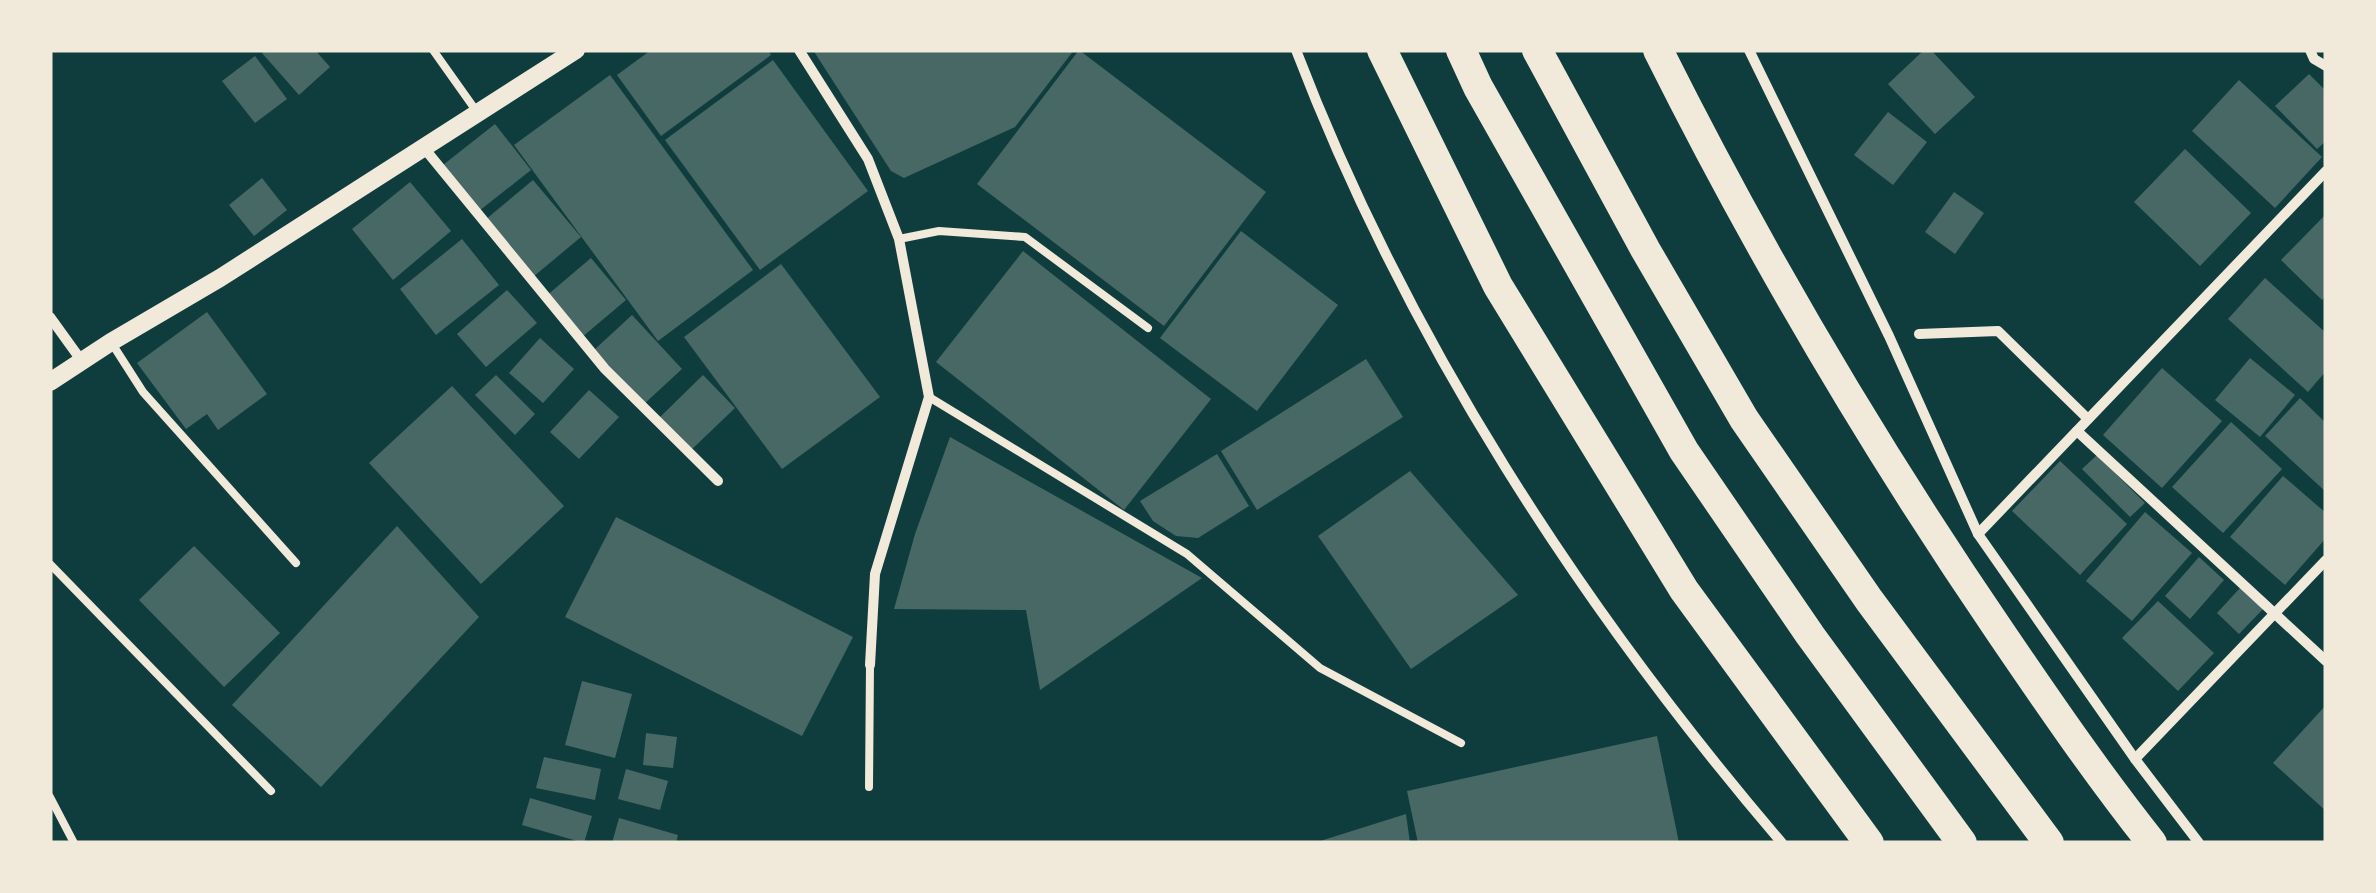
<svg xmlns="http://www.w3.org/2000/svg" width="2376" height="893" font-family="Georgia,serif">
<rect width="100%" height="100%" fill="#0f3d3e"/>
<g fill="#486865">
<polygon points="265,50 315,50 330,67 299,95 262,53"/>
<polygon points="651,50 768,50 771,55 661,136 617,75"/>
<polygon points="813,50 1074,50 1015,127 904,178 891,171"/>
<polygon points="1079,50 1266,192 1164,326 977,184"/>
<polygon points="1924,50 1931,50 1975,97 1935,134 1888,84"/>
<polygon points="255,56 287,99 255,123 222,81"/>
<polygon points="773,60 868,191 760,270 665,140"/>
<polygon points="2309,74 2326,91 2326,141 2317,149 2275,106"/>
<polygon points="610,75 753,270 658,341 514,145"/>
<polygon points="2239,80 2322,157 2275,208 2192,131"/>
<polygon points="1888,112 1927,142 1893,185 1854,155"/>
<polygon points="495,124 531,170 479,211 443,165"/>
<polygon points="2185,149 2251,213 2200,266 2134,202"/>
<polygon points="262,178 287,210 254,236 229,205"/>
<polygon points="533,180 581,237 533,277 485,220"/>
<polygon points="410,182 451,231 393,280 352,229"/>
<polygon points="1954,192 1984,213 1955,254 1925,232"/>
<polygon points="2326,214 2326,296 2322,300 2281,260"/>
<polygon points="1241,231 1338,305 1257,411 1160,338"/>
<polygon points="462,239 499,285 436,335 400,289"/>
<polygon points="1023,251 1211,399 1124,510 936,362"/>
<polygon points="591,258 626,300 581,338 545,297"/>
<polygon points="781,264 880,397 782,469 684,337"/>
<polygon points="2265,278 2326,333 2326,371 2308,392 2228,319"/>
<polygon points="507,290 537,323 486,367 457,334"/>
<polygon points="207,312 267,394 218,430 207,414 186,429 137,363"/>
<polygon points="632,315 682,369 643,405 593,351"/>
<polygon points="540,338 574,369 543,403 509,373"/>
<polygon points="2250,358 2295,395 2260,437 2215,400"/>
<polygon points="1366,359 1403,417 1257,510 1221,451"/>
<polygon points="2162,368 2222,421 2162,488 2103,435"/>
<polygon points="496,375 535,414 515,435 475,395"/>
<polygon points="703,375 735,408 689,452 657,420"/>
<polygon points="452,386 564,506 481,584 369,463"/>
<polygon points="589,390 619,417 579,459 550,432"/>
<polygon points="2300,398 2326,423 2326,492 2265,436"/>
<polygon points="2231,422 2282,469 2223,533 2172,487"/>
<polygon points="950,437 1202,578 1040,690 1026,610 894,609 915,534"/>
<polygon points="1217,454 1249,506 1198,538 1176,536 1153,521 1140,501"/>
<polygon points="2097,455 2145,503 2130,517 2082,469"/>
<polygon points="2060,461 2127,524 2080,575 2012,511"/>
<polygon points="1410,471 1518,595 1411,669 1318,536"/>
<polygon points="2283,476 2326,513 2326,538 2285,585 2230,537"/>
<polygon points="2145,512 2192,553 2132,621 2086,581"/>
<polygon points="616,517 853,637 802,736 565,617"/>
<polygon points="397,526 479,617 321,787 232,705"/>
<polygon points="194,546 280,633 224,687 139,600"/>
<polygon points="2199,557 2224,580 2190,619 2165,596"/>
<polygon points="2240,588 2263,609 2239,634 2217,613"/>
<polygon points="2158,601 2214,653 2178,691 2122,638"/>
<polygon points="582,681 632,694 615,758 565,745"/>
<polygon points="2326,705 2326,811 2273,763"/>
<polygon points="646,733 677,737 673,768 643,765"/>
<polygon points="1657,736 1679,843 1418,843 1407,791"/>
<polygon points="544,757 601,769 595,800 536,788"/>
<polygon points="626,769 668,781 660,810 618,799"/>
<polygon points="530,798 592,816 584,843 522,825"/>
<polygon points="1406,814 1410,843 1317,843 1317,842"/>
<polygon points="619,818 678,835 676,843 612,843"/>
</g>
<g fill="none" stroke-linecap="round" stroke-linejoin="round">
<g stroke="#f1e9da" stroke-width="8">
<polyline points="433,50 477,112"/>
<polyline points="899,239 939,231 1025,237 1148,328"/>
<polyline points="111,342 143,392 296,563"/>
<polyline points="929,397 1187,554 1320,668 1461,743"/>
<polyline points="50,564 271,791"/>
<polyline points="869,787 870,665"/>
<polyline points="50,797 74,843"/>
</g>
<g stroke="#f1e9da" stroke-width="10">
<polyline points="799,50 868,159 899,239 929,397 875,574 870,665"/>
<path d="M1296,50c111,290 285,558 486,793"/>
<polyline points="1749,50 1889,336 1978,534 2135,759 2199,843"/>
<polyline points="2310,50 2314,59 2326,66"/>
<polyline points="424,148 605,369 718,481"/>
<polyline points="50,317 81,360"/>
<polyline points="1919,334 1998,331 2088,419"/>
<polyline points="2077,431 2326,661"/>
<polyline points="1978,534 2326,171"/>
<polyline points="2135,759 2326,560"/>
</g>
<polyline stroke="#f1e9da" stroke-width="18" points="50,382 111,342 220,278 576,50"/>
<g stroke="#f1e9da" stroke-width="30">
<polyline points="1382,50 1498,286 1684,590 1869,843"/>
<polyline points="1461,50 1478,87 1684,451 1810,635 1962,843"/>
<polyline points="1537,50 1645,249 1744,419 1869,600 2049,843"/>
<path d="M1658,50c101,202 216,397 343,583 49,72 97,142 151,210"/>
</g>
</g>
<rect width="2376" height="893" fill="none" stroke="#f1e9da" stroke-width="105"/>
</svg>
